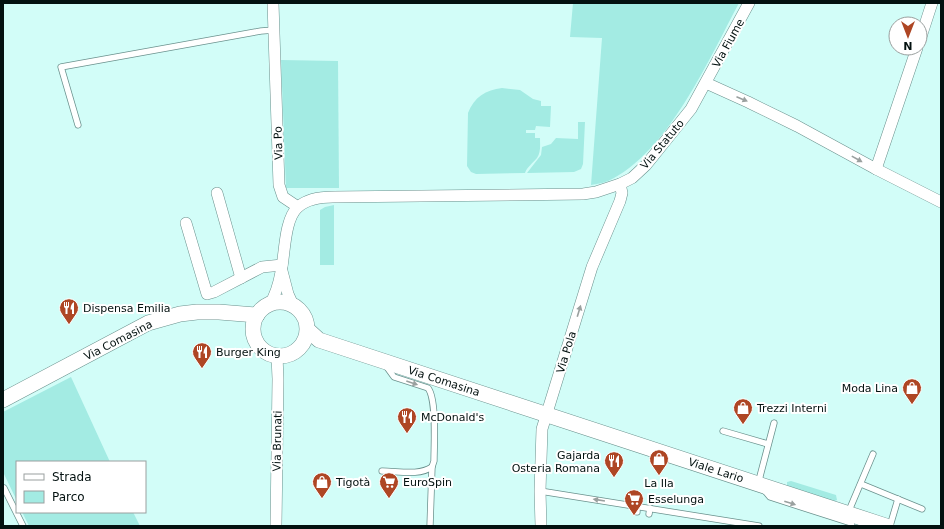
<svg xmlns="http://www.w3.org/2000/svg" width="944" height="529" font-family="'DejaVu Sans',sans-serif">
<rect width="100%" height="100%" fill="#d2fdf8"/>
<g fill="#a3ebe3">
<path d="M573,3h166c-29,54 -69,145 -125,175 -7,4 -15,6 -23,7l11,-147 -32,-1z"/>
<polygon points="281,60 338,61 339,188 286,188"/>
<path d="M502,88l18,2 13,9 8,2v5h10l-1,21 -14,-1 -1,4h-9v3h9v5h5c0,7 1,14 -3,20 -4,5 -10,9 -12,15l-49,1 -5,-2 -4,-6 1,-53c6,-16 18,-23 34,-25z"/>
<polygon points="578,122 585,122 583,164 581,169 574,172 527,173 541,155 542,147 551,144 556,138 578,139"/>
<polygon points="334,205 334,265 320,265 320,210 325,207"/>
<polygon points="71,377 110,462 17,462 17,501 3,472 3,412"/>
<polygon points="791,481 836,495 837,500 833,502 787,486 787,482"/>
<polygon points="22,512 133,512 140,526 29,526"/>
</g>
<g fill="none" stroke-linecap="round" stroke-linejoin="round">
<g stroke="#6a918d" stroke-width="7">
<g id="service">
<polyline points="78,125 61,67 261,31 274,30"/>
<polyline points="723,431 768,444"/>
<path d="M382,471c16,0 37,5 50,-4l2,-6c0,-16 3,-61 -6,-73l-34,-11 -8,-11"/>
<polyline points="758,484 774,423"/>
<polyline points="861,484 922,509"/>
<polyline points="3,489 4,488 23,526"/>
<polyline points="540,491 759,526"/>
<polyline points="765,491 770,497 851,523 852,526"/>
<polyline points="637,512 637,506"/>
<polyline points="848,513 873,454"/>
<polyline points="649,514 650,508"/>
<polyline points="430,526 432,467"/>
<polyline points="890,526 898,499"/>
</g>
</g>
<g stroke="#6a918d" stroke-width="12">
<g id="minor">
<polyline points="273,3 279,185 283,197 298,207"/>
<polyline points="920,40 932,3"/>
<polyline points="706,83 748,102 797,126 876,169 941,202"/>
<polyline points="876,169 917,48"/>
<polyline points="217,193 241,278"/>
<polyline points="186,223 207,294 214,292 262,267 282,265"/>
<polyline points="282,271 288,294 293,305"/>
<path d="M270,304c6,-10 9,-21 11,-32 4,-17 3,-53 17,-65 9,-8 23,-10 35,-10l250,-3 13,-2 24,-8 12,-6 14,-13 45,-56 58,-106"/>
<polyline points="276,526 278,379 277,356"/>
<polyline points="541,526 540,491 542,429 592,267 620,201 622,193 620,184"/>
</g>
</g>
<g stroke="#6a918d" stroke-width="16">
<g id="secondary">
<circle cx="280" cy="329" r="27"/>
<polyline points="308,330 319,340 886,526"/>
<polyline points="3,400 148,323 180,314 197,312 219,312 257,315"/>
</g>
</g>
<use href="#service" stroke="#fff" stroke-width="5.5"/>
<use href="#minor" stroke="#fff" stroke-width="11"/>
<use href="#secondary" stroke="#fff" stroke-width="15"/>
</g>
<defs><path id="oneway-solid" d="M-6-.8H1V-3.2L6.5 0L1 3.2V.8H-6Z"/></defs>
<g fill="#9aa09f">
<use href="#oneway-solid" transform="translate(742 99) rotate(23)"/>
<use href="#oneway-solid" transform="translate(857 159) rotate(29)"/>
<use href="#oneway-solid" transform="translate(579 311) rotate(-73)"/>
<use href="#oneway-solid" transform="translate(412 383) rotate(19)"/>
<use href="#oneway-solid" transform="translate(599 500) rotate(-171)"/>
<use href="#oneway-solid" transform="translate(790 503) rotate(18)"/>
</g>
<defs>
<g id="restaurant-pin" transform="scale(1)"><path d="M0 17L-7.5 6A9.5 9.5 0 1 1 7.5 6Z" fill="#ae4624" stroke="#fff"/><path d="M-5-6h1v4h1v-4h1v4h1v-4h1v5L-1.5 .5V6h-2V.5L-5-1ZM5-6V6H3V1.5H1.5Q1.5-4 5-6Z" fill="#fff"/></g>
<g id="shop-pin" transform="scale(1)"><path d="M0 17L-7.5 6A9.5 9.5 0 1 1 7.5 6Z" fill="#ae4624" stroke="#fff"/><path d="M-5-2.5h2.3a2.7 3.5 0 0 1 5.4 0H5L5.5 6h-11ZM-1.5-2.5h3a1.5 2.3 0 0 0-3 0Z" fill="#fff"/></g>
<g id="supermarket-pin" transform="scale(1)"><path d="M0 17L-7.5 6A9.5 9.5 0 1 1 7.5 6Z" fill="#ae4624" stroke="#fff"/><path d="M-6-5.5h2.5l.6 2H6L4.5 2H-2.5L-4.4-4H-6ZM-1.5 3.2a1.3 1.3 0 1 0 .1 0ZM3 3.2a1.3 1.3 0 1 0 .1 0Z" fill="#fff"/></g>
</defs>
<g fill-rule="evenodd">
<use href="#restaurant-pin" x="69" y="308"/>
<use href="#restaurant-pin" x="202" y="352"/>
<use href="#shop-pin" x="912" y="388"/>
<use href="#shop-pin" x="743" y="408"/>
<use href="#restaurant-pin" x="407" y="417"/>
<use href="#shop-pin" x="659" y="459"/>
<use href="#restaurant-pin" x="614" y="461"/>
<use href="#shop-pin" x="322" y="482"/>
<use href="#supermarket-pin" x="389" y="482"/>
<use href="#supermarket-pin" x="634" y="499"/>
</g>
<g text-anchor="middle" stroke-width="4" stroke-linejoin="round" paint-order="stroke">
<g font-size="11" fill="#031110" stroke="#fff">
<text transform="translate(728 43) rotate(-61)" y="4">Via Fiume</text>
<text transform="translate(278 143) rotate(-92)" y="4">Via Po</text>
<text transform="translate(662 144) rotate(-50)" y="4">Via Statuto</text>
<text transform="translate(118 340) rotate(-27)" y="4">Via Comasina</text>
<text transform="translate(566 352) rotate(-73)" y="4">Via Pola</text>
<text transform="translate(444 381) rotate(18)" y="4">Via Comasina</text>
<text transform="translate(277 441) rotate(-89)" y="4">Via Brunati</text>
<text transform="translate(716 470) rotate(18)" y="4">Viale Lario</text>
</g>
<g font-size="11" fill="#031110" stroke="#fff" text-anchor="start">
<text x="83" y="312">Dispensa Emilia</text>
<text x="216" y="356">Burger King</text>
<text x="898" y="392" text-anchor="end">Moda Lina</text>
<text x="757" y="412">Trezzi Interni</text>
<text x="421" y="421">McDonald's</text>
<text x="600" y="459" text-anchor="end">Gajarda<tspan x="600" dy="13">Osteria Romana</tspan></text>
<text x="336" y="486">Tigotà</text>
<text x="403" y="486">EuroSpin</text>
<text x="659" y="487" text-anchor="middle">La Ila</text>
<text x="648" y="503">Esselunga</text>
</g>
</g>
<rect width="944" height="529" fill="none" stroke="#031110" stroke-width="8"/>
<rect x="16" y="461" width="130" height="52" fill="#ffffff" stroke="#9aa09f"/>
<rect x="24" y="474" width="20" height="6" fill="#ffffff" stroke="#9aa09f"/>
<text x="52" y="481" font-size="12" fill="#031110">Strada</text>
<rect x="24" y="491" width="20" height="12" fill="#a3ebe3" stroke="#9aa09f"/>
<text x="52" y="501" font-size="12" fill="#031110">Parco</text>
<g transform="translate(908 36) rotate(180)"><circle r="19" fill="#ffffff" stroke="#9aa09f"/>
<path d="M0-3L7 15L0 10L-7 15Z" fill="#ae4624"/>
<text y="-6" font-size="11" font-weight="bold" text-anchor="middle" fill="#031110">N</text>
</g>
</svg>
